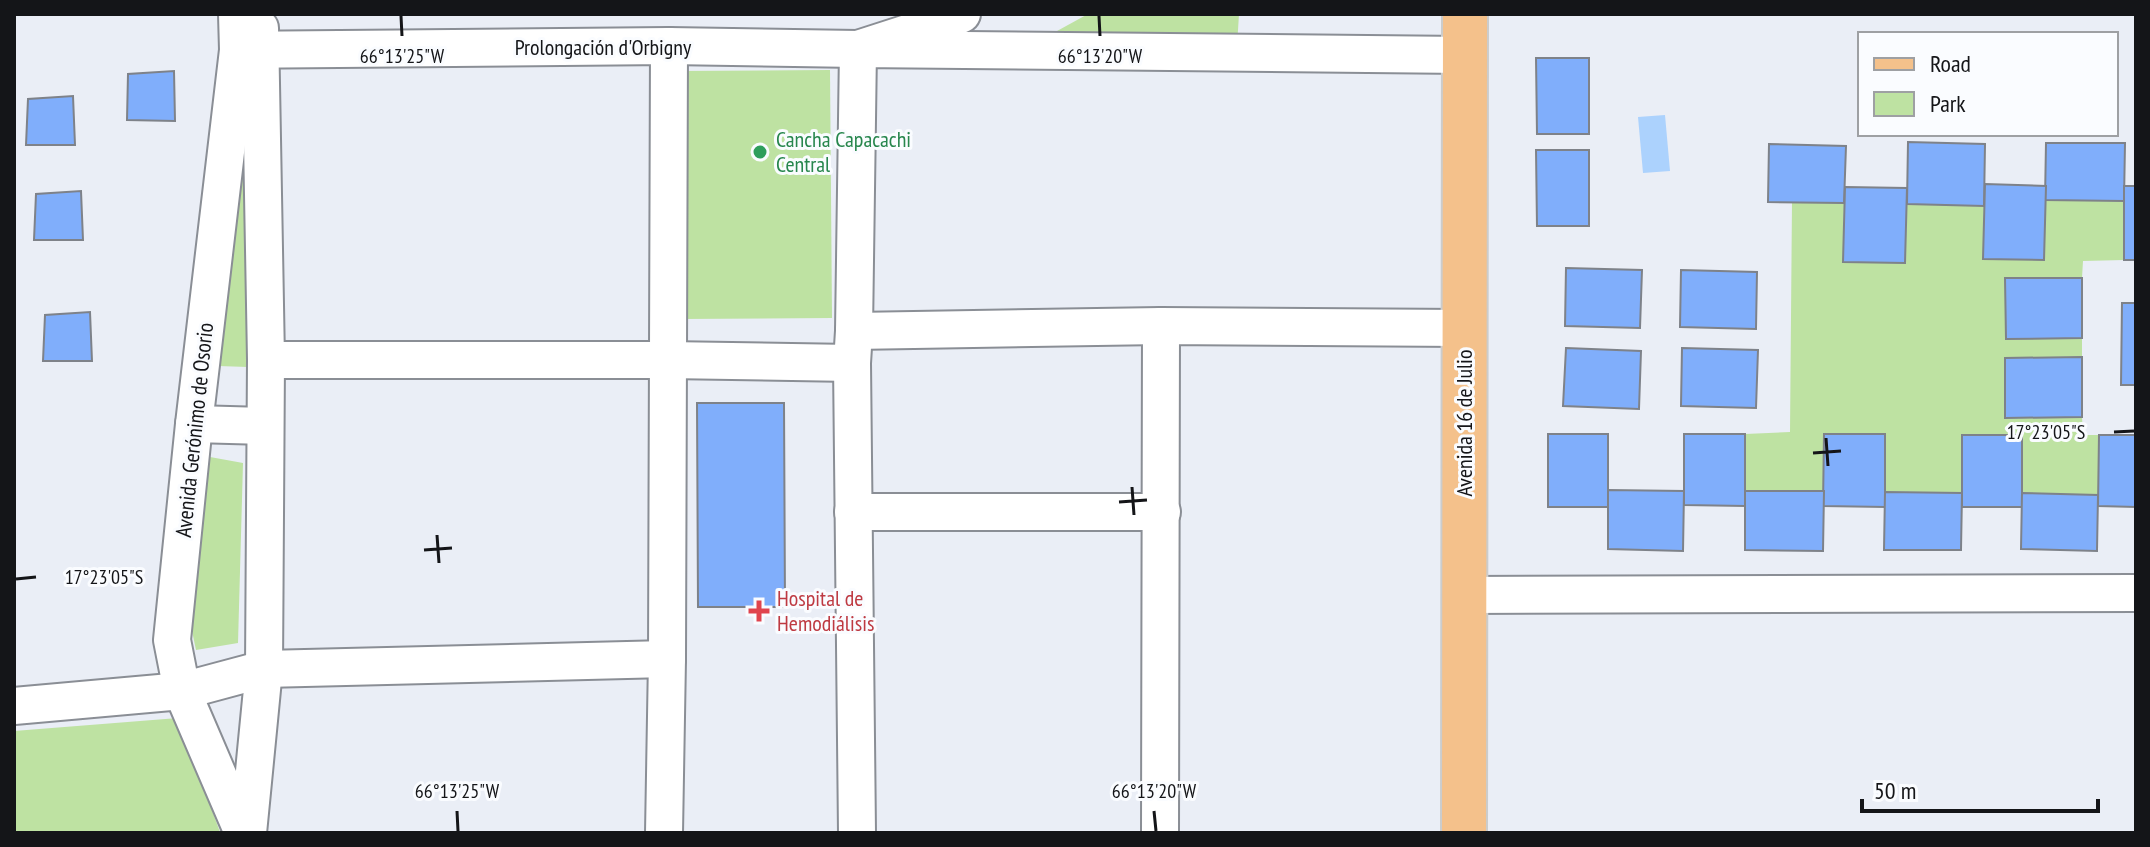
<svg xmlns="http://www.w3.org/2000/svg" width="2150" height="847" font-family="'PT Sans Narrow',sans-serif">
<rect width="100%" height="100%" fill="#eaeef6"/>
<g fill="#bee2a2">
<polygon points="1088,14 1239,14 1236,63 1006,59"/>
<polygon points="830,70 832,318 681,319 680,71"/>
<polygon points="243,166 248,367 218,366"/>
<polygon points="2045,200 2124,201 2124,260 2083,261 2082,278 2005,279 2006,338 2082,338 2082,357 2005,417 2082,417 2083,435 2099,435 2098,495 2022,493 2022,435 1962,435 1962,493 1885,492 1885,434 1824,491 1745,491 1745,434 1790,432 1792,202 1844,203 1843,262 1905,263 1907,204 1984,206 1983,258 2044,260"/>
<polygon points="210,457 243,463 238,643 196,650 192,631"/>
<polygon points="178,718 220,832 14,833 14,731"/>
</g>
<polygon fill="#acd2fd" points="1665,115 1670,171 1643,173 1638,117"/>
<g fill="#80aefb" stroke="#7e8289" stroke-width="2">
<polygon points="1536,58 1589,58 1589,134 1537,134"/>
<polygon points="174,71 175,121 127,120 128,74"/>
<polygon points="73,96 75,145 26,145 28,99"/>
<polygon points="1908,142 1985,144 1984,206 1907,204"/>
<polygon points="2046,143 2125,143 2124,201 2045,200"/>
<polygon points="1769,144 1846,146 1844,203 1768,202"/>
<polygon points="1536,150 1589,150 1589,226 1537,226"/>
<polygon points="1985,184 2046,186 2044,260 1983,259"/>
<rect x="2124" y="186" width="12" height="74"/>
<polygon points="1845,187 1907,188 1905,263 1843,262"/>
<polygon points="81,191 83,240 34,240 36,194"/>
<polygon points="1566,268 1642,270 1640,328 1565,326"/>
<polygon points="1681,270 1757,272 1756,329 1680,327"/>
<polygon points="2005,278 2082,278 2082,338 2006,339"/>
<polygon points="2122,303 2136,303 2136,385 2121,385"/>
<polygon points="90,312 92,361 43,361 45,315"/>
<polygon points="1566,348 1641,351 1639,409 1563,406"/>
<polygon points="1682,348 1758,350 1756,408 1681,406"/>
<polygon points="2082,357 2082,417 2005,418 2005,358"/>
<polygon points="697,403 784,403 785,607 698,607"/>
<rect x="1548" y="434" width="60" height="73"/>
<polygon points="1684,434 1745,434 1745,506 1684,505"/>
<polygon points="1824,434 1885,434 1885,507 1823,506"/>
<rect x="1962" y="435" width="60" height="72"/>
<polygon points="2099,435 2136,435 2136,507 2098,506"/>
<polygon points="1608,490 1684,491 1683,551 1608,549"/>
<polygon points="1745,491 1824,491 1823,551 1745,550"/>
<polygon points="1885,492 1962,493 1961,550 1884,550"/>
<polygon points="2022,493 2098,495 2097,551 2021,549"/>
</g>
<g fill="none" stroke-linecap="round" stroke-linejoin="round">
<g stroke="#8a8e95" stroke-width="40">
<g id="minor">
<polyline points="237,14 238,50 194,424 172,640 182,691 243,833"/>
<polyline points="238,50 669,46 858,49 951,19 962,14"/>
<polyline points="854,331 1161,326 1464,328"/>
<polyline points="266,360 667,360 852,363"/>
<polyline points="194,424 265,426"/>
<polyline points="853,512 1162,512"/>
<polyline points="1464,595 2136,593"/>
<polyline points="14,706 182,691 264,669 667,659"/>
<polyline points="248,833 264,669 266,360 260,28"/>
<polyline points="664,833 667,659 669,46"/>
<polyline points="857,833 852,363 854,331 858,49 1465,55"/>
<polyline points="1160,833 1161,326"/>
</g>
</g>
<g stroke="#cbcccc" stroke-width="48">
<polyline id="major" points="1464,833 1465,14"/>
</g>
<use href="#minor" stroke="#fff" stroke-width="36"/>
<use href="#major" stroke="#f4c18b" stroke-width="44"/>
</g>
<path fill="none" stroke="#141518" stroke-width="3" d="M401,16l1,20M1099,16l1,20M2114,432l20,-1M1826,438l2,28M1813,453l28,-2M1132,487l2,28M1119,502l28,-2M437,535l2,28M424,550l28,-2M16,579l20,-2M457,811l1,20M1154,811l2,20"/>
<circle fill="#2e9e5b" stroke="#fafcff" stroke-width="3" cx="760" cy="152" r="8"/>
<path fill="#e0444e" stroke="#fafcff" stroke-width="3" d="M755 599h8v8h8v8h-8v8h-8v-8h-8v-8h8z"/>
<g text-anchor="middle" stroke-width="6" stroke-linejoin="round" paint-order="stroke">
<g font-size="22" fill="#141518" stroke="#fafcff">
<text x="603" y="55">Prolongación d'Orbigny</text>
<text transform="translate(1464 423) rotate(-90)" y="8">Avenida 16 de Julio</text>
<text transform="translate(194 430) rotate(-84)" y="8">Avenida Gerónimo de Osorio</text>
</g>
<g font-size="22" fill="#27864d" stroke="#fafcff" text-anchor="start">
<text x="776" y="147">Cancha Capacachi<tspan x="776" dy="25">Central</tspan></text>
</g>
<g font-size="22" fill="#be3a42" stroke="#fafcff" text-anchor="start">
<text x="777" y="606">Hospital de<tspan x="777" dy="25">Hemodiálisis</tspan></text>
</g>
</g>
<g font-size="20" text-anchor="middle" fill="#141518" stroke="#fafcff" stroke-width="6" stroke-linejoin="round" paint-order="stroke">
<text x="402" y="63">66°13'25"W</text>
<text x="1100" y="63">66°13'20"W</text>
<text x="2046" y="439">17°23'05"S</text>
<text x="104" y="584">17°23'05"S</text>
<text x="457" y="798">66°13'25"W</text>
<text x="1154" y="798">66°13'20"W</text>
</g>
<rect width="2150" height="847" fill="none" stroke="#141518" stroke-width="32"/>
<rect x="1858" y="32" width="260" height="104" fill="#fafcff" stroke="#9ea0a3" stroke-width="2"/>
<rect x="1874" y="58" width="40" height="12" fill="#f4c18b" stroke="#9ea0a3" stroke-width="2"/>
<text x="1930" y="72" font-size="24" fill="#141518">Road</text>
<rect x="1874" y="92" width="40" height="24" fill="#bee2a2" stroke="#9ea0a3" stroke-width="2"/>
<text x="1930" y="112" font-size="24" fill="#141518">Park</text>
<path d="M1862 799v12h236v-12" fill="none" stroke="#141518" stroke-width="4"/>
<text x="1874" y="799" font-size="24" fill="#141518" stroke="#fafcff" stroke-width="6" paint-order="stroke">50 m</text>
</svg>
